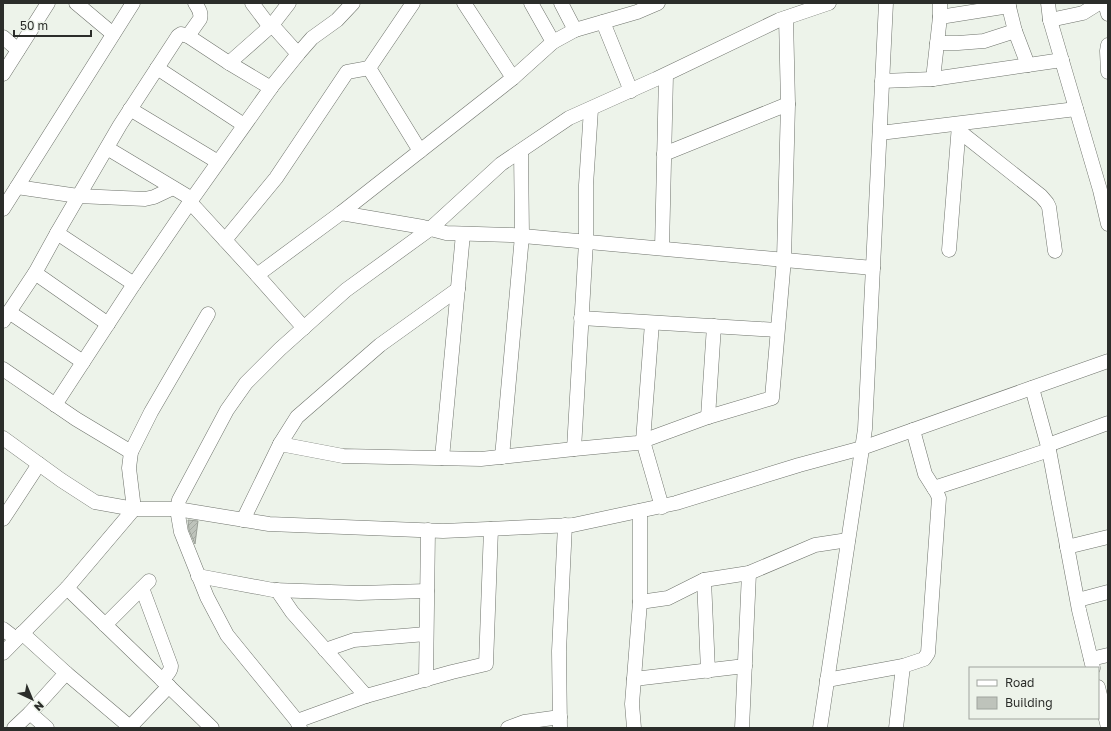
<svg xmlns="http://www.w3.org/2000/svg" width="1111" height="731" font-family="'Golos Text',sans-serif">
<defs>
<pattern id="building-hatch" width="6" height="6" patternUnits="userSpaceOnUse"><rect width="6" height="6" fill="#bec3bb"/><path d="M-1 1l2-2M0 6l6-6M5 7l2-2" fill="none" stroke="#a3a8a1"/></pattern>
</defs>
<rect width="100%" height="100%" fill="#edf3ea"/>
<polygon fill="url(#building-hatch)" stroke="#999e96" points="188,520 198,521 195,544 189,530"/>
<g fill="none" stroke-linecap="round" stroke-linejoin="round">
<g stroke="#6f736c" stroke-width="15">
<g id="minor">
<polyline points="76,3 113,34"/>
<polyline points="252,3 270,27"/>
<polyline points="413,3 369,68 420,151"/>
<polyline points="464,3 513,78"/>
<polyline points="561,3 575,30"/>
<polyline points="1008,3 1015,31 1028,65"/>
<polyline points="1048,3 1050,20 1100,190 1108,224"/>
<polyline points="1105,3 1108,14"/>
<polyline points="940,17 1009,6"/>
<polyline points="1050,20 1083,13 1099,3"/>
<polyline points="603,22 631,91"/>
<path d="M188,36l12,-17c2,-7 -2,-11 -5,-16"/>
<polyline points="3,37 18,50"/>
<polyline points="553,42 575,30 637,12 658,3"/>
<polyline points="937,43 958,43 984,41 1015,31"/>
<polyline points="1108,45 1107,51 1108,72"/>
<polyline points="298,54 312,38 337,20 353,3"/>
<polyline points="229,63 272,25 289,3"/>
<polyline points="157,68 244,125"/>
<polyline points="3,74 48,3"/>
<polyline points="933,79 940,17 940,3"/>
<polyline points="882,81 933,79 1062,60"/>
<polyline points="130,109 218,162"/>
<polyline points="959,131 1041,196 1047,203 1049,207 1055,251"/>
<polyline points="880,133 1076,109"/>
<polyline points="107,148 192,199"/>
<polyline points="664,154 788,104"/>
<polyline points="17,187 78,196 145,199 154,197 173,188"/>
<polyline points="190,202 273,85 298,54 272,25"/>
<polyline points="3,209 133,3"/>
<polyline points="341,213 513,78 553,42 531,3"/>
<polyline points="57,233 120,125 178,36 181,34 188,36 229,63 271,88"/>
<polyline points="225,240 276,178 347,72 369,68"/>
<polyline points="662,248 666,75"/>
<polyline points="949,250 959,125"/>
<polyline points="35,273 108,324"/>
<polyline points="9,312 83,362"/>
<polyline points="581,318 777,330"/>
<polyline points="3,321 35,273 57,233 134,284 190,202 257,275"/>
<polyline points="652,323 643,441 662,507"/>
<polyline points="304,328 257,275 341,213 423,227 446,233 512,235 873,268"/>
<polyline points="3,369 76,419 131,452"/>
<polyline points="1032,388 1049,450 1079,610 1093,668"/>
<polyline points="55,405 134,284"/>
<polyline points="708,417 714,326"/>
<polyline points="3,438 61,480 95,502 134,509 177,509 269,524 443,531 573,525 676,503 799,465 862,448 1108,361"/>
<polyline points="280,444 343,456 481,459 574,449 637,443 708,417 772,398 784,259 788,104 786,18"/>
<polyline points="1048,445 1108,423"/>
<polyline points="574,449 586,242 586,185 591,109"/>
<polyline points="502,457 522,236 521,151"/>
<polyline points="442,458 463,234"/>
<polyline points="934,488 977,474 1049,450"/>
<polyline points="3,519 39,464"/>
<polyline points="243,520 280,444 297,417 380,345 458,289"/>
<polyline points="1067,547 1108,537"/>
<polyline points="198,576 273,590 359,593 427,591"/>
<polyline points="704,580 708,671"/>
<polyline points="67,588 212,728"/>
<path d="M142,588l29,78c0,5 -5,10 -9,14"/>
<polyline points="277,590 292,612 366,696"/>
<polyline points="1078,600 1108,592"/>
<polyline points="640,602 668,598 704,580 749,573 815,545 848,540"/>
<polyline points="105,625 149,581"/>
<polyline points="3,629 16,639"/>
<polyline points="22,633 66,673 30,713"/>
<polyline points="325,650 354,640 426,634"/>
<polyline points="3,653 67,588 134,509 129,468 131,452 151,412 208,314"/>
<polyline points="1091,659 1108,655"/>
<polyline points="66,673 130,727"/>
<polyline points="634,679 745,666"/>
<polyline points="426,680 428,530"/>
<polyline points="827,680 903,666 924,659 928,653 939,498 937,493 925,474 913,430"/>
<polyline points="1098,687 1108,727"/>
<polyline points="297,721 366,696 452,672 486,664 491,529"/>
<polyline points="14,728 30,713 47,728"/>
<polyline points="129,728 169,686"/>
<polyline points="300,728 297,721 227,635 207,597 181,532 177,509 179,500 227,410 246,383 280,349 346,290 430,229 501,164 569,118 656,79 779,20 829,3"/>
<polyline points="508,728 524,722 560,717"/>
<polyline points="560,728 559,651 565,525"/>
<polyline points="634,728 632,704 640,602 640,511"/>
<polyline points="742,728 749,573"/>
<polyline points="820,728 865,429 886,3"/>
<polyline points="896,728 903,666"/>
</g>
</g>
<use href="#minor" stroke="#fff" stroke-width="14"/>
</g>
<rect width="1111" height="731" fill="none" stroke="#2b2d2a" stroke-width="8"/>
<rect x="969" y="667" width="130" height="52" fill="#edf3ea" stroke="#9fa49d"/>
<rect x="977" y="680" width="20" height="6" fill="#ffffff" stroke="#9fa49d"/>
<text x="1005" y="687" font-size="12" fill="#2b2d2a">Road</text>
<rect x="977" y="697" width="20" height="12" fill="#bec3bb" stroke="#9fa49d"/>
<text x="1005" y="707" font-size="12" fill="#2b2d2a">Building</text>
<g transform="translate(32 699) rotate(136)" stroke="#edf3ea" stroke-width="3" paint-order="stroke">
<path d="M0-3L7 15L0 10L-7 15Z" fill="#2b2d2a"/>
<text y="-6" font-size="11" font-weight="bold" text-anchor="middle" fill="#2b2d2a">N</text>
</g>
<path d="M14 30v6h77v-6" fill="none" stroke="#2b2d2a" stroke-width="2"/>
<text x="20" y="30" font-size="12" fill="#2b2d2a" stroke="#edf3ea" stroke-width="3" paint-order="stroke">50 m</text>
</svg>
